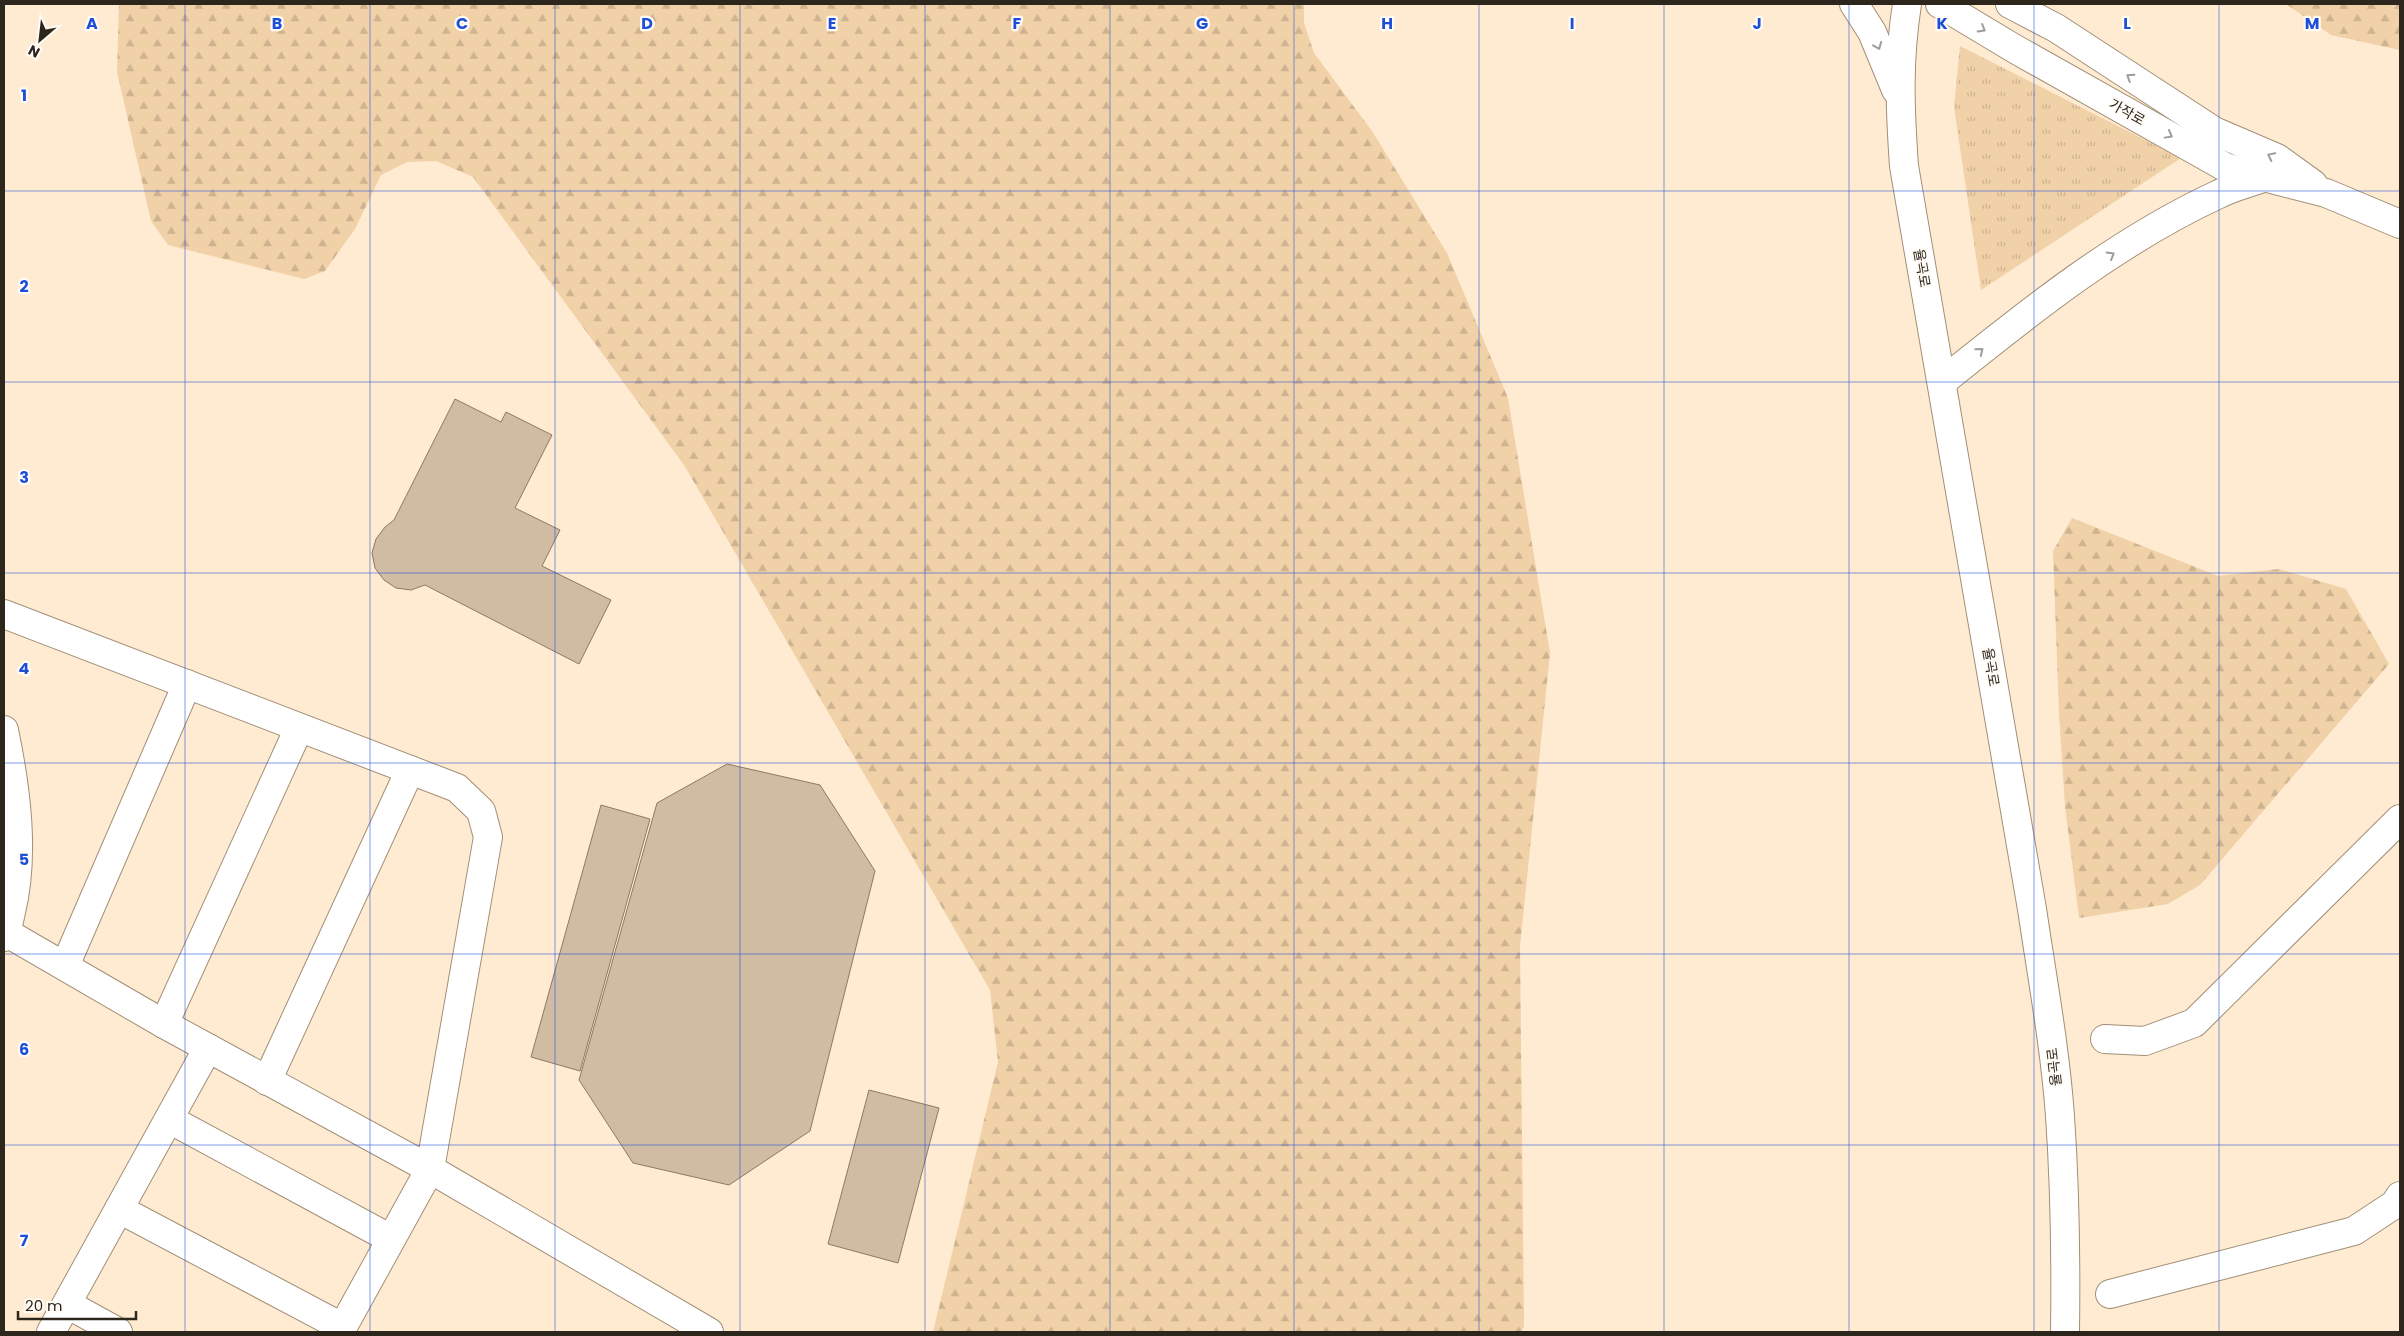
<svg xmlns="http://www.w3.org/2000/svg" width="2404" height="1336" font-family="Poppins,'Noto Sans KR',sans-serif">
<defs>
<pattern id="grass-tufts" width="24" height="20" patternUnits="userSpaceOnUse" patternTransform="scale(1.25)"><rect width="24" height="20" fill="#f0d1a8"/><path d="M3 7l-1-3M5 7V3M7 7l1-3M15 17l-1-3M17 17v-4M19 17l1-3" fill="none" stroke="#ceb390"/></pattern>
<pattern id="forest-firs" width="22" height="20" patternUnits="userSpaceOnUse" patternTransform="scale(1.25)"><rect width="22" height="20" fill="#f0d1a8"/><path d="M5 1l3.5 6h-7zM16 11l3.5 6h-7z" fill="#ceb390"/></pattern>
</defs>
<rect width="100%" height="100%" fill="#ffebd1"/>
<polygon fill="url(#grass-tufts)" points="1960,46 2181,158 1981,290 1954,107"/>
<g fill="url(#forest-firs)">
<polygon points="119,4 1304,4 1304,23 1314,53 1372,131 1447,253 1508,398 1550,653 1520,946 1524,1326 1521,1332 933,1332 998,1062 990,990 684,465 473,177 436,161 407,162 381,175 355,229 325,271 304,279 168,245 151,221 117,72"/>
<polygon points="2286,4 2400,4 2400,50 2331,35"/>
<polygon points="2072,518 2218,576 2279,569 2346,589 2389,664 2200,885 2168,904 2079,918 2065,806 2059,713 2053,551"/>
</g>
<g fill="#cfbca3" stroke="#8b7a62">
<polygon points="455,399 501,422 506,412 552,435 515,508 560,530 542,566 611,600 579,664 425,585 411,590 396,588 384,580 375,568 372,553 376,539 385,527 394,520"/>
<polygon points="727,764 820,785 875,871 810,1131 729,1185 633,1163 579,1080 657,803"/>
<polygon points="601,805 650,819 580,1071 531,1057"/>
<polygon points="869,1090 939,1108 898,1263 828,1244"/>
</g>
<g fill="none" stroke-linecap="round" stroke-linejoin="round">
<g stroke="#a18f77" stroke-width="30">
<g id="minor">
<polyline points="1854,4 1872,32 1896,90"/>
<path d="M1907,4c-9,57 -7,105 -3,162l128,743c10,68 23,138 28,207 5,72 6,144 5,216"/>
<polyline points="1940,4 2015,49 2225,167 2326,193 2400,224"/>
<polyline points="2010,4 2056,28 2214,131 2277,158 2313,184"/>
<path d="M1942,382c87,-70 175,-141 277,-188 14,-7 31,-11 46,-17"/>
<polyline points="4,614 457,788 481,811 488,837 430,1169 340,1332"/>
<path d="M4,730c12,58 21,124 7,182 -2,8 -3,18 -7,25"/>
<polyline points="7,933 164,1024 430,1169 709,1332"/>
<polyline points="65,966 187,684"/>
<polyline points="164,1024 299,728"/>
<polyline points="2105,1039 2145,1041 2194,1023 2400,819"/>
<polyline points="267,1081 410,770"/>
<polyline points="169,1119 391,1239"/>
<polyline points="119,1209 342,1327"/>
<polyline points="2110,1294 2354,1231 2395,1204 2400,1196"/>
<polyline points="67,1304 118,1332"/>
<polyline points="51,1332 208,1048"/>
</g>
</g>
<use href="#minor" stroke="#fff" stroke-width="28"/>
</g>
<defs><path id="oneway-chevron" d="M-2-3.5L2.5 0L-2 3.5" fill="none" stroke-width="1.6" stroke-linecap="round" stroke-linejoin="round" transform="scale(1.25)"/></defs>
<g stroke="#a09d99">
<use href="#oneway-chevron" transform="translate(1982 29) rotate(31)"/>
<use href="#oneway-chevron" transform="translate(1878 46) rotate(68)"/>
<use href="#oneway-chevron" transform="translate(2130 77) rotate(-147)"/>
<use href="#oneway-chevron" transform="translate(2169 135) rotate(29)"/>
<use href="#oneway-chevron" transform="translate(2271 156) rotate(-154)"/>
<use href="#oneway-chevron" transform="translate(2111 255) rotate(-31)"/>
<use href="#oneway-chevron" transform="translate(1980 351) rotate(-39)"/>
</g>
<path fill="none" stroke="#1d4ed8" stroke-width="1" stroke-opacity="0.55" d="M185,4v1328M370,4v1328M555,4v1328M740,4v1328M925,4v1328M1110,4v1328M1294,4v1328M1479,4v1328M1664,4v1328M1849,4v1328M2034,4v1328M2219,4v1328M4,191h2396M4,382h2396M4,573h2396M4,763h2396M4,954h2396M4,1145h2396"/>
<g text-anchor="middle" stroke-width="4.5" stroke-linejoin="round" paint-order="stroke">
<g font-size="14" fill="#2d261c" stroke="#fffbf6">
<text transform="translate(2127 112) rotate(29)" y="5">가작로</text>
<text transform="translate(1922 268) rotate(80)" y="5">율곡로</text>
<text transform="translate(1991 667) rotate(80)" y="5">율곡로</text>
<text transform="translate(2054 1067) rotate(-97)" y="5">율곡로</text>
</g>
</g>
<g font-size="16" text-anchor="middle" font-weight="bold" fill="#1d4ed8" stroke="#fffbf6" stroke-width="4.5" stroke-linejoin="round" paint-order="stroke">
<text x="92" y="29">A</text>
<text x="277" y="29">B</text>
<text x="462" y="29">C</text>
<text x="647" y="29">D</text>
<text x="832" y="29">E</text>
<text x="1017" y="29">F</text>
<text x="1202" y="29">G</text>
<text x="1387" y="29">H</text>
<text x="1572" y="29">I</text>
<text x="1757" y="29">J</text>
<text x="1942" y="29">K</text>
<text x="2127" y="29">L</text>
<text x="2312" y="29">M</text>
<text x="24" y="101">1</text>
<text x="24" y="292">2</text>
<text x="24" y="483">3</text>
<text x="24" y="674">4</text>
<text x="24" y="865">5</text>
<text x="24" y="1055">6</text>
<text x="24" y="1246">7</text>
</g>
<rect width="2404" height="1336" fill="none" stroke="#2d261c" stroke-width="10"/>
<g transform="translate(40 40) rotate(208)" stroke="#fffbf6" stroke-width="4" paint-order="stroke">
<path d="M0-4L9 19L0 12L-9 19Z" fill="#2d261c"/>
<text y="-8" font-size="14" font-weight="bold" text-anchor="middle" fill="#2d261c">N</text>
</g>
<path d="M18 1311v8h118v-8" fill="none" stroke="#2d261c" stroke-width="2.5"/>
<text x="25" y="1311" font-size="15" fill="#2d261c" stroke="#fffbf6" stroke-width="4" paint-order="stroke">20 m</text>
</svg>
